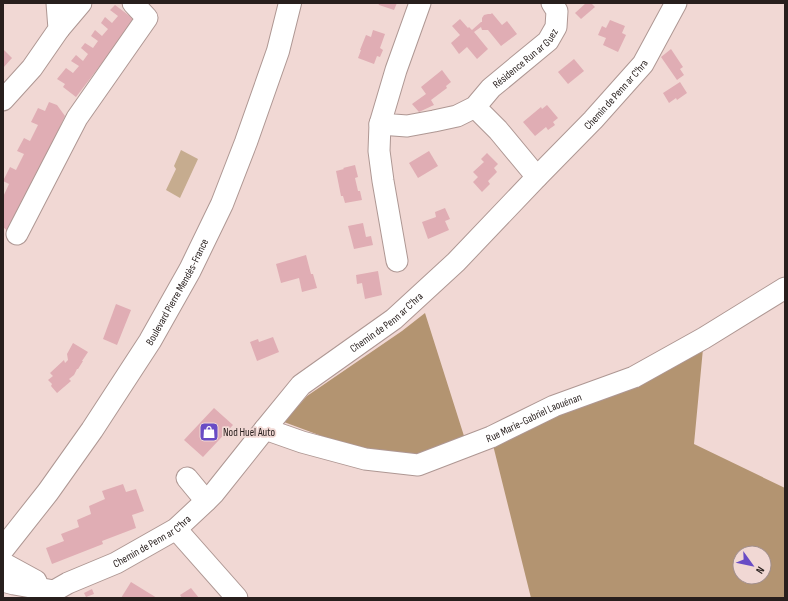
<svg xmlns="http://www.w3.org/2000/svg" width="788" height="601" font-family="'Sofia Sans Condensed',sans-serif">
<rect width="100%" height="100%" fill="#f1d8d4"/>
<polygon fill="#c6ac8f" points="181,150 198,159 180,198 166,190 176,169 174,166"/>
<g fill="#b39471" fill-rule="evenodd">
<polygon points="425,313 464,436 417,457 377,451 335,441 284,422 307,396 402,331"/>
<path d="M704,338l-10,106 91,44v110h-254l-40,-161zM740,553h24v24h-24z"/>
</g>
<g fill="#e0adb4">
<polygon points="378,3 397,3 394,10 379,5"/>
<polygon points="586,3 591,3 595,7 581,19 575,13"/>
<polygon points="115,5 135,20 76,97 63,87 65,84 57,79 66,68 73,73 79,66 71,61 76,55 83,61 88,54 81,48 85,43 93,48 98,41 91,36 95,30 102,36 108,29 101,23 105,17 112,23 118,16 110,10"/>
<polygon points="492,13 502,25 507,21 517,34 501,46 488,30 482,30 481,27 474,32 488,49 477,59 467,47 459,54 451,43 460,35 452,26 460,19 468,28 469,27 472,30 481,22 482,22 482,18 484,15 488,14 491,14"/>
<polygon points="610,20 625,26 622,33 626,35 618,52 603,45 606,38 598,35 602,26 606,28"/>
<polygon points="373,30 385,34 380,48 383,50 380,57 377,56 374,64 358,58 361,50 360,50 366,35 371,37"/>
<polygon points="3,49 12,58 3,68"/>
<polygon points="671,49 683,67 680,69 684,75 677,80 661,57"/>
<polygon points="574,59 584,71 568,84 558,72"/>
<polygon points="442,70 451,82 446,86 447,88 431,100 434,105 419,112 412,104 426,94 421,87"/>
<polygon points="680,82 687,93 677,100 676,98 669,103 663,93"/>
<polygon points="49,102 57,105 65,116 9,232 3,227 3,197 9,184 3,181 10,167 16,170 24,154 17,151 24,138 30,141 38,125 31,122 38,108 45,111"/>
<polygon points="547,105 558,118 553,122 555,125 548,130 546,127 535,136 523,122 541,107 542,109"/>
<polygon points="429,151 438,166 418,178 409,163"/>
<polygon points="487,153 498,164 494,168 497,172 488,181 490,184 482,192 473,182 478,177 473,172 484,162 481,159"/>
<polygon points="355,165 358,177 355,178 358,191 360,191 362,200 345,203 343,196 341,196 336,171 344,169 343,168"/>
<polygon points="445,208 450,219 445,221 449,230 428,239 422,222 436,217 435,212"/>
<polygon points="363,223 366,237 371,236 373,245 354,249 348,226"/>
<polygon points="306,255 311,274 313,274 317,288 302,292 299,278 281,283 276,264"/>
<polygon points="378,271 382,295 365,299 362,283 357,284 356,275"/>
<polygon points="116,304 131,310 117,345 103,339"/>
<polygon points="273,337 279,352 257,361 250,342 258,339 259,342"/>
<polygon points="73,343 88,352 82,361 83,361 78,369 77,369 74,375 69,379 71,381 57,393 51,386 52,384 48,380 53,376 50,373 64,360 65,363 68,360 67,354"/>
<polygon points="214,408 233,425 203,457 184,440"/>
<polygon points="123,484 126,492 136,489 144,511 132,515 136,528 102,541 103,544 52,564 46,548 64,541 61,534 79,527 77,520 91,514 89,506 105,499 102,491"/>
<polygon points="131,582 157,598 121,598"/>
<polygon points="191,588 199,598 182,598 180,595"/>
<polygon points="92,589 94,594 86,597 84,593"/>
</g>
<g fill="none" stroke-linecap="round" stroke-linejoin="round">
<g stroke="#ae9793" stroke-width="23">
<g id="minor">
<path id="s1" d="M420,3l-24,67 -16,54 27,2 27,-5 23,-5 18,-9 16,-19 57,-47 8,-14 1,-16 -5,-8"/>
<polyline points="59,29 81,3"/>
<polyline points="3,100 32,68 59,29 57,3"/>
<polyline points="475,107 498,130 537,177"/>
<polyline points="380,124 379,151 383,181 397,261"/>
<polyline points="17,234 77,118 147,18 133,3"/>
<path id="s2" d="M265,429l37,13 63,17 53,6 73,-28 63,-31 80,-29 70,-39 81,-50"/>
<polyline points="187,478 206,501"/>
<polyline points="176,529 237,598"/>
<polyline points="3,563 36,581"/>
<path id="s3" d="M3,581l11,3 40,7 14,-8 48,-20 60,-34 30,-28 8,-8 51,-64 36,-44 93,-66 62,-57 81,-85 56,-57 50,-56 33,-61"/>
</g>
</g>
<g stroke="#ae9793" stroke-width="24">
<g id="major">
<path id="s4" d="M3,549l45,-57 44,-62 58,-89 40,-71 32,-66 24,-62 32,-91 12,-48"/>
</g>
</g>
<use href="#minor" stroke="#fff" stroke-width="21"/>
<use href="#major" stroke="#fff" stroke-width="22"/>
</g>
<defs>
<g id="shop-square" transform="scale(1)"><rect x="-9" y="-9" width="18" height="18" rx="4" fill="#694cc5" stroke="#f1d8d4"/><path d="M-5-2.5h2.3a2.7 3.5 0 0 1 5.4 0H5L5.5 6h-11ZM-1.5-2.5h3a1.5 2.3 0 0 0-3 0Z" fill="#fff"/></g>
</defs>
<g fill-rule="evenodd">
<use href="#shop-square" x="209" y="432"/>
</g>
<g text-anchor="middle" stroke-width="3.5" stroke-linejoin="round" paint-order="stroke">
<g font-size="11" fill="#281f1d" stroke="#f1d8d4">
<text dy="4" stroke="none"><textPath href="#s1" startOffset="296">Résidence Run ar Guez</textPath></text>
<text dy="4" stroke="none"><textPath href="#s3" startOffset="810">Chemin de Penn ar C'hra</textPath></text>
<text dy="4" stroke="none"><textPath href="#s4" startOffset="311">Boulevard Pierre Mendès-France</textPath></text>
<text dy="4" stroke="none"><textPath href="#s3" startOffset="486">Chemin de Penn ar C'hra</textPath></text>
<text dy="4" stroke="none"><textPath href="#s2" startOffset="283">Rue Marie-Gabriel Laouénan</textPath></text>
<text dy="4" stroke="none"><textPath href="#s3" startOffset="162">Chemin de Penn ar C'hra</textPath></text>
</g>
<g font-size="11" fill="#281f1d" stroke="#f1d8d4" text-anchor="start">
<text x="223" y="436">Nod Huel Auto</text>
</g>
</g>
<rect width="788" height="601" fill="none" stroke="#281f1d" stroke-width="8"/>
<g transform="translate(752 565) rotate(123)"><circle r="19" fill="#f1d8d4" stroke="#a18e8b"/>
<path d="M0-3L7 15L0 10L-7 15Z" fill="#694cc5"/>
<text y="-6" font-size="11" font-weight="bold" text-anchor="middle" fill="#281f1d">N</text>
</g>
</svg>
